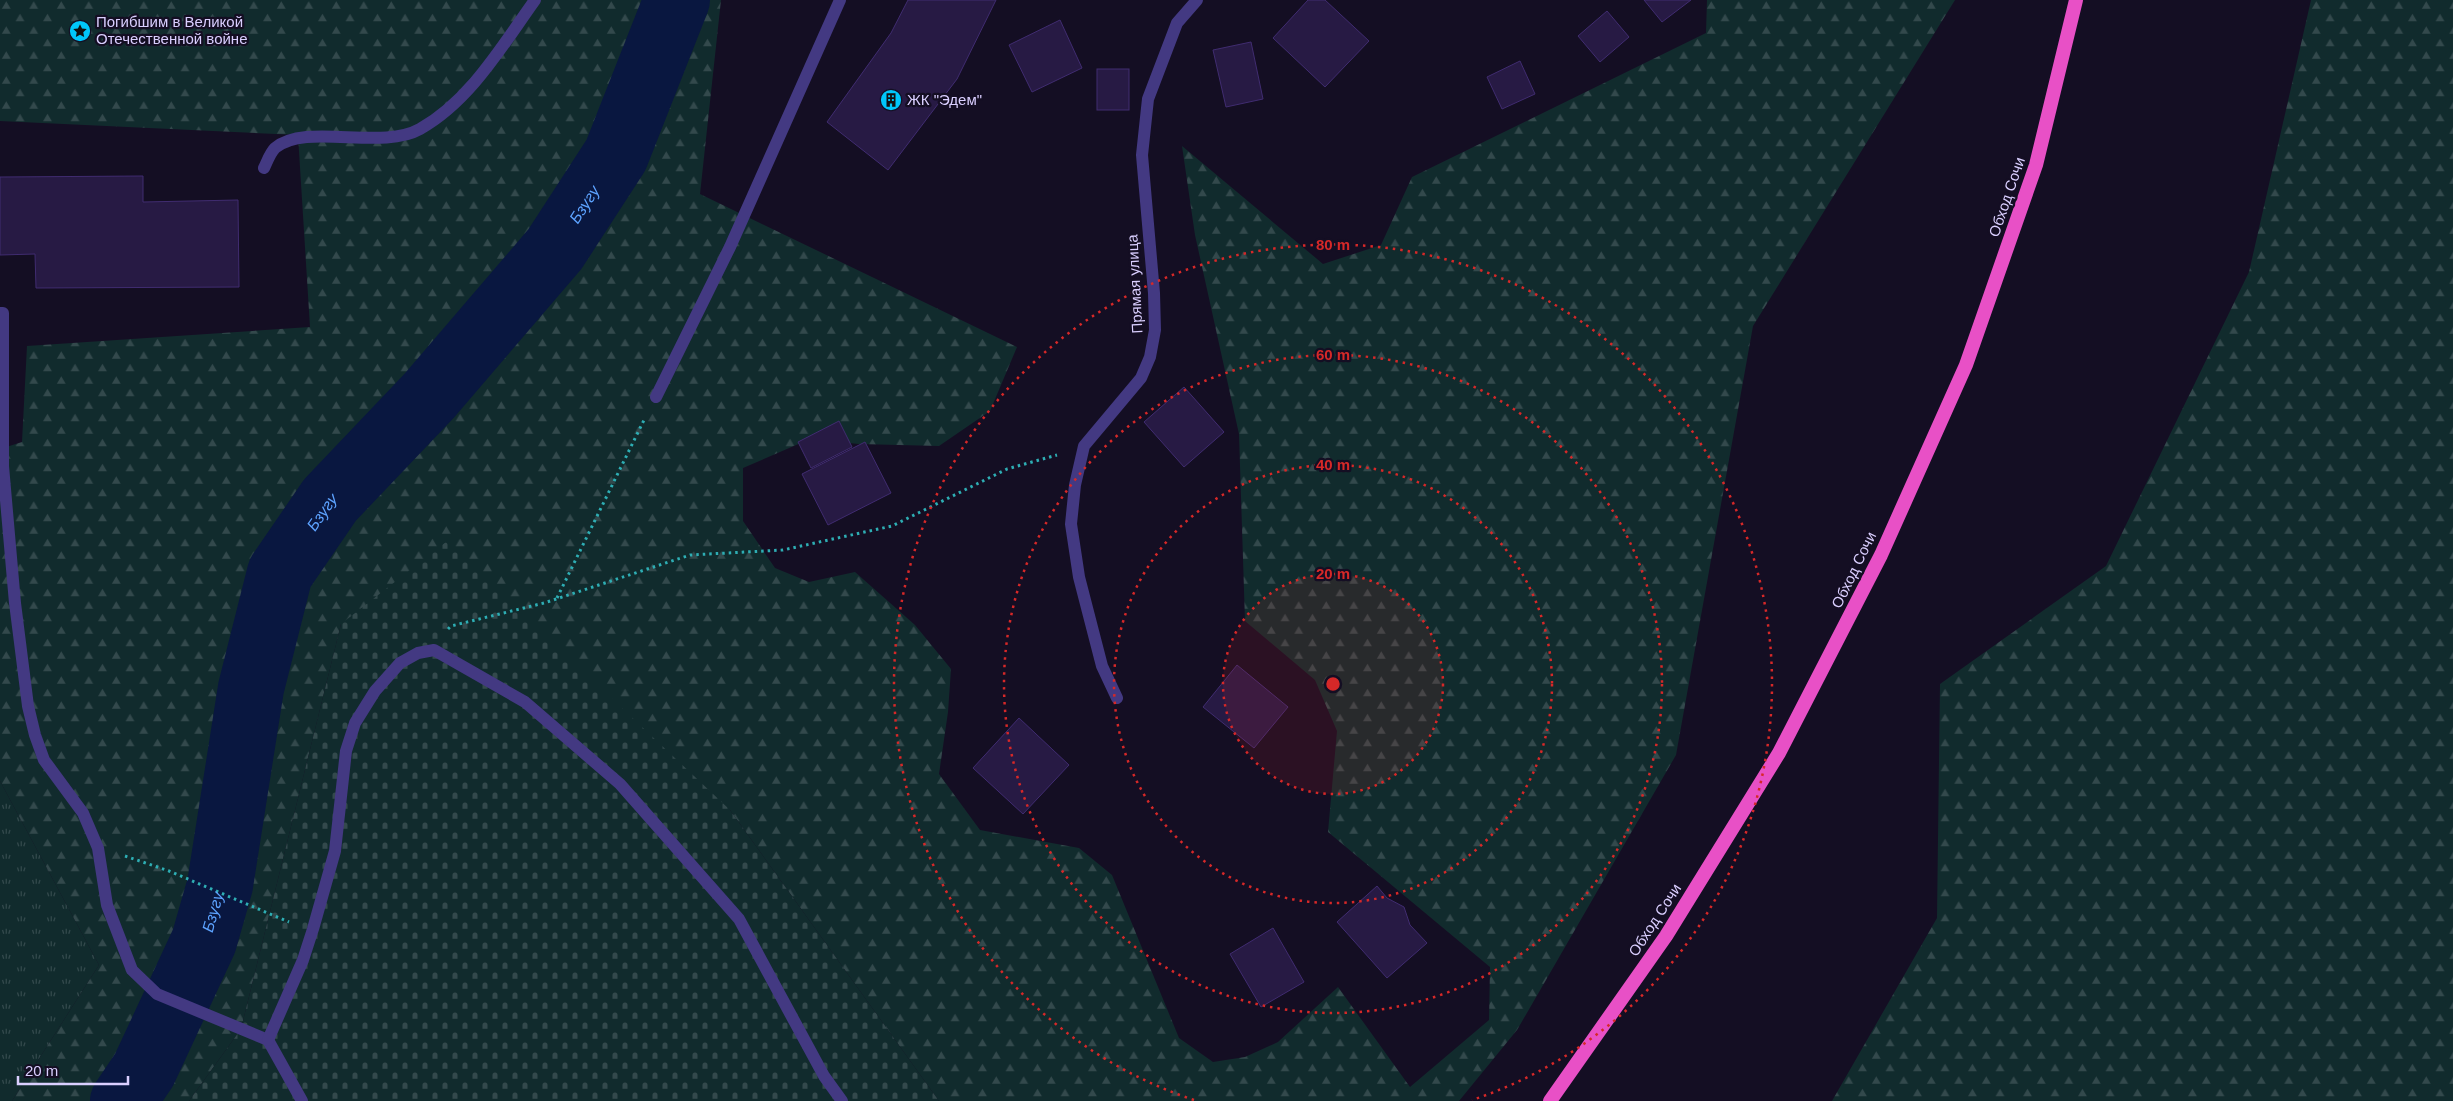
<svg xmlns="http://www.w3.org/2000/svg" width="2453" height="1101" font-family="Arial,sans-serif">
<defs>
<pattern id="grass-tufts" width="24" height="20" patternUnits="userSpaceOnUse" patternTransform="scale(1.25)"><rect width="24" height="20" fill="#112b2d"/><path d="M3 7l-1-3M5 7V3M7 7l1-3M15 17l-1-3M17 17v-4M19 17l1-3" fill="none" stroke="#33494c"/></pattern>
<pattern id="forest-firs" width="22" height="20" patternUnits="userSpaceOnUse" patternTransform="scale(1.25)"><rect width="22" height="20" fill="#112b2d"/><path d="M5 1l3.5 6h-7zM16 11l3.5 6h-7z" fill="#33494c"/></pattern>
<pattern id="cemetery-stones" width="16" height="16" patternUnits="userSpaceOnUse" patternTransform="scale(1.25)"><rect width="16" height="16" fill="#112b2d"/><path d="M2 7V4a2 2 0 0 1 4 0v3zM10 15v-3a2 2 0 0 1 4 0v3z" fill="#33494c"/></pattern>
</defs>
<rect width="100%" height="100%" fill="#140e23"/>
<polygon fill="url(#grass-tufts)" points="0,781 99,965 12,1101 0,1101"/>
<g fill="url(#forest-firs)">
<polygon points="0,0 721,0 700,194 1017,347 990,411 939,446 859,444 810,439 743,468 743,521 775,568 809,582 855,572 915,625 951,669 948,712 939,774 980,830 1079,848 1112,875 1179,1038 1213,1062 1245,1057 1278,1042 1338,987 1410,1087 1489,1020 1490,967 1328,832 1337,731 1315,680 1245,621 1239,434 1195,235 1182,146 1323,264 1381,245 1412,177 1706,33 1707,0 1955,0 1753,326 1676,755 1517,1030 1459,1101 939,1101 730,810 341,624 241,1029 189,1101 12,1101 99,965 0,781 0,449 22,442 27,346 310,327 298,135 0,121"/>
<polygon points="2311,0 2453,0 2453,1101 1832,1101 1937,918 1940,684 2106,566 2249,272"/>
</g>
<polygon fill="url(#cemetery-stones)" points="446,542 730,810 939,1101 189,1101 241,1029 341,624"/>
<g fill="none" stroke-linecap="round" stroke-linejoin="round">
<path stroke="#091740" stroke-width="66" id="s1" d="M123,1101l21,-31 60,-129 16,-56 31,-197 29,-115 50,-73 99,-104 126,-147 61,-94 61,-155"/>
</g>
<g fill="#271a44" stroke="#402c70">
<polygon points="908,0 996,0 957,79 888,170 827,122 891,33"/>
<polygon points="1308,0 1325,0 1369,41 1325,87 1273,38"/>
<polygon points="1644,0 1691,0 1662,22"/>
<polygon points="1607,11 1629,37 1600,62 1578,36"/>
<polygon points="1060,20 1082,68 1032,92 1009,45"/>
<polygon points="1251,42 1263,99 1226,107 1213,50"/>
<polygon points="1520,61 1535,94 1502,109 1487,77"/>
<rect x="1097" y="69" width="32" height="41"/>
<polygon points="143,176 143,202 238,200 239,287 36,288 35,254 0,255 0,177"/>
<polygon points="1184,387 1224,432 1184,467 1144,422"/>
<polygon points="839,421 852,447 811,468 798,442"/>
<polygon points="865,442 891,493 828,525 802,474"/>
<polygon points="1237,665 1288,707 1254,748 1203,707"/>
<polygon points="1019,718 1069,765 1023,814 973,768"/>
<polygon points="1377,886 1387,898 1404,907 1410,925 1427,943 1387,978 1337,922"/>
<polygon points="1273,928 1304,982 1261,1007 1230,954"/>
</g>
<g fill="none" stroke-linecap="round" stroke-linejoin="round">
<g stroke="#2eaeb4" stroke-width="3" stroke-dasharray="2.5 4" stroke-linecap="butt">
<polyline points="557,598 644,420"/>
<polyline points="448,629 451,626 544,603 690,555 783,550 892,526 1007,469 1057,455"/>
<polyline points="125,856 169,871 289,922"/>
</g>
<g stroke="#433982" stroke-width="12">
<path d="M264,168c3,-6 6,-15 11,-20 31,-26 106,3 145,-19 50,-28 82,-83 115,-129"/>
<polyline points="0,313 3,313 3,466 15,603 28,706 35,735 44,760 83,813 98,848 107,905 132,970 157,994 268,1040 302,1101"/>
<polyline points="656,397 730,247 840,0"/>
<polyline points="268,1040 303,960 313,929 335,851 346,751 355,723 375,691 400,663 418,653 434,650 525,702 620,784 739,919 824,1076 842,1101"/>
</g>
<polyline stroke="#433982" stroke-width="12" points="1117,698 1102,666 1079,577 1071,524 1075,485 1084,446 1141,378 1150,357 1155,330 1154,293 1142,155 1148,99 1177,23 1197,0"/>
<polyline stroke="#e850c6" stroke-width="14" points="1550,1101 1666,936 1779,753 1881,555 1966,365 2036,165 2076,0"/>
</g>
<circle cx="1333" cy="684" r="110" fill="#d62828" fill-opacity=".12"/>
<g fill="none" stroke="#d62828" stroke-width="2.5" stroke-dasharray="2.5 5">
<circle cx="1333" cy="684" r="110"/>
<circle cx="1333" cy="684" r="219"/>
<circle cx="1333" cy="684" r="329"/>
<path d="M1194 1100A439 439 0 1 1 1472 1100"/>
</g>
<defs>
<g id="sight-disc" transform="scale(1.125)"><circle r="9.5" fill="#00c6fa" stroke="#140e23"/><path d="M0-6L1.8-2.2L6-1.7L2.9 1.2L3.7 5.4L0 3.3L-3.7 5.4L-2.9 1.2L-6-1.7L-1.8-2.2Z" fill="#111"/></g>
<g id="building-disc" transform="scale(1.125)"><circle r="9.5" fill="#00c6fa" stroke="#140e23"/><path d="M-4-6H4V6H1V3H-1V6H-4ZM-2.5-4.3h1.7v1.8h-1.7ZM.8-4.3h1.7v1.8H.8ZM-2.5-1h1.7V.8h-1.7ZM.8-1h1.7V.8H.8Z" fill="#111"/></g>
</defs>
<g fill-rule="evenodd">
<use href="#sight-disc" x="80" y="31"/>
<use href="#building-disc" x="891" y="100"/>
</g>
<g text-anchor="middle" stroke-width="4.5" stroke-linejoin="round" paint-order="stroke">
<g font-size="15" fill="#dacfff" stroke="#140e23" text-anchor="start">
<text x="96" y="27">Погибшим в Великой<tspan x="96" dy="17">Отечественной войне</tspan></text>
<text x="907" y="105">ЖК "Эдем"</text>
</g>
<g font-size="15" fill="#dacfff" stroke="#140e23">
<text transform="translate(2007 197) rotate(-71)" y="5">Обход Сочи</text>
<text transform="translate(1135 284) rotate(-93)" y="5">Прямая улица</text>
<text transform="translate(1854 570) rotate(-64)" y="5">Обход Сочи</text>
<text transform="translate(1655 920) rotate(-57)" y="5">Обход Сочи</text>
</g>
<g font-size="16" font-style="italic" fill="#5da3ff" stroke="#140e23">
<text dy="6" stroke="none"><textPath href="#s1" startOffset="1035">Бзугу</textPath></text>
<text dy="6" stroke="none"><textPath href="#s1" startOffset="630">Бзугу</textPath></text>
<text dy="6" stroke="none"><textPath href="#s1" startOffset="210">Бзугу</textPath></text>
</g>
</g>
<circle cx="1333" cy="684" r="8" fill="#d62828" stroke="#140e23" stroke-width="2.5"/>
<g font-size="15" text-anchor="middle" font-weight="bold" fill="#d62828" stroke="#140e23" stroke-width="4.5" stroke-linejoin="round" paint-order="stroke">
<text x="1333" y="250">80 m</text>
<text x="1333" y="360">60 m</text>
<text x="1333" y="470">40 m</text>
<text x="1333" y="579">20 m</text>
</g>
<path d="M18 1076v8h110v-8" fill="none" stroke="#dacfff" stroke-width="2.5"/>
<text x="25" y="1076" font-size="15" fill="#dacfff" stroke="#140e23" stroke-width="4" paint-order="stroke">20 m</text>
</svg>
